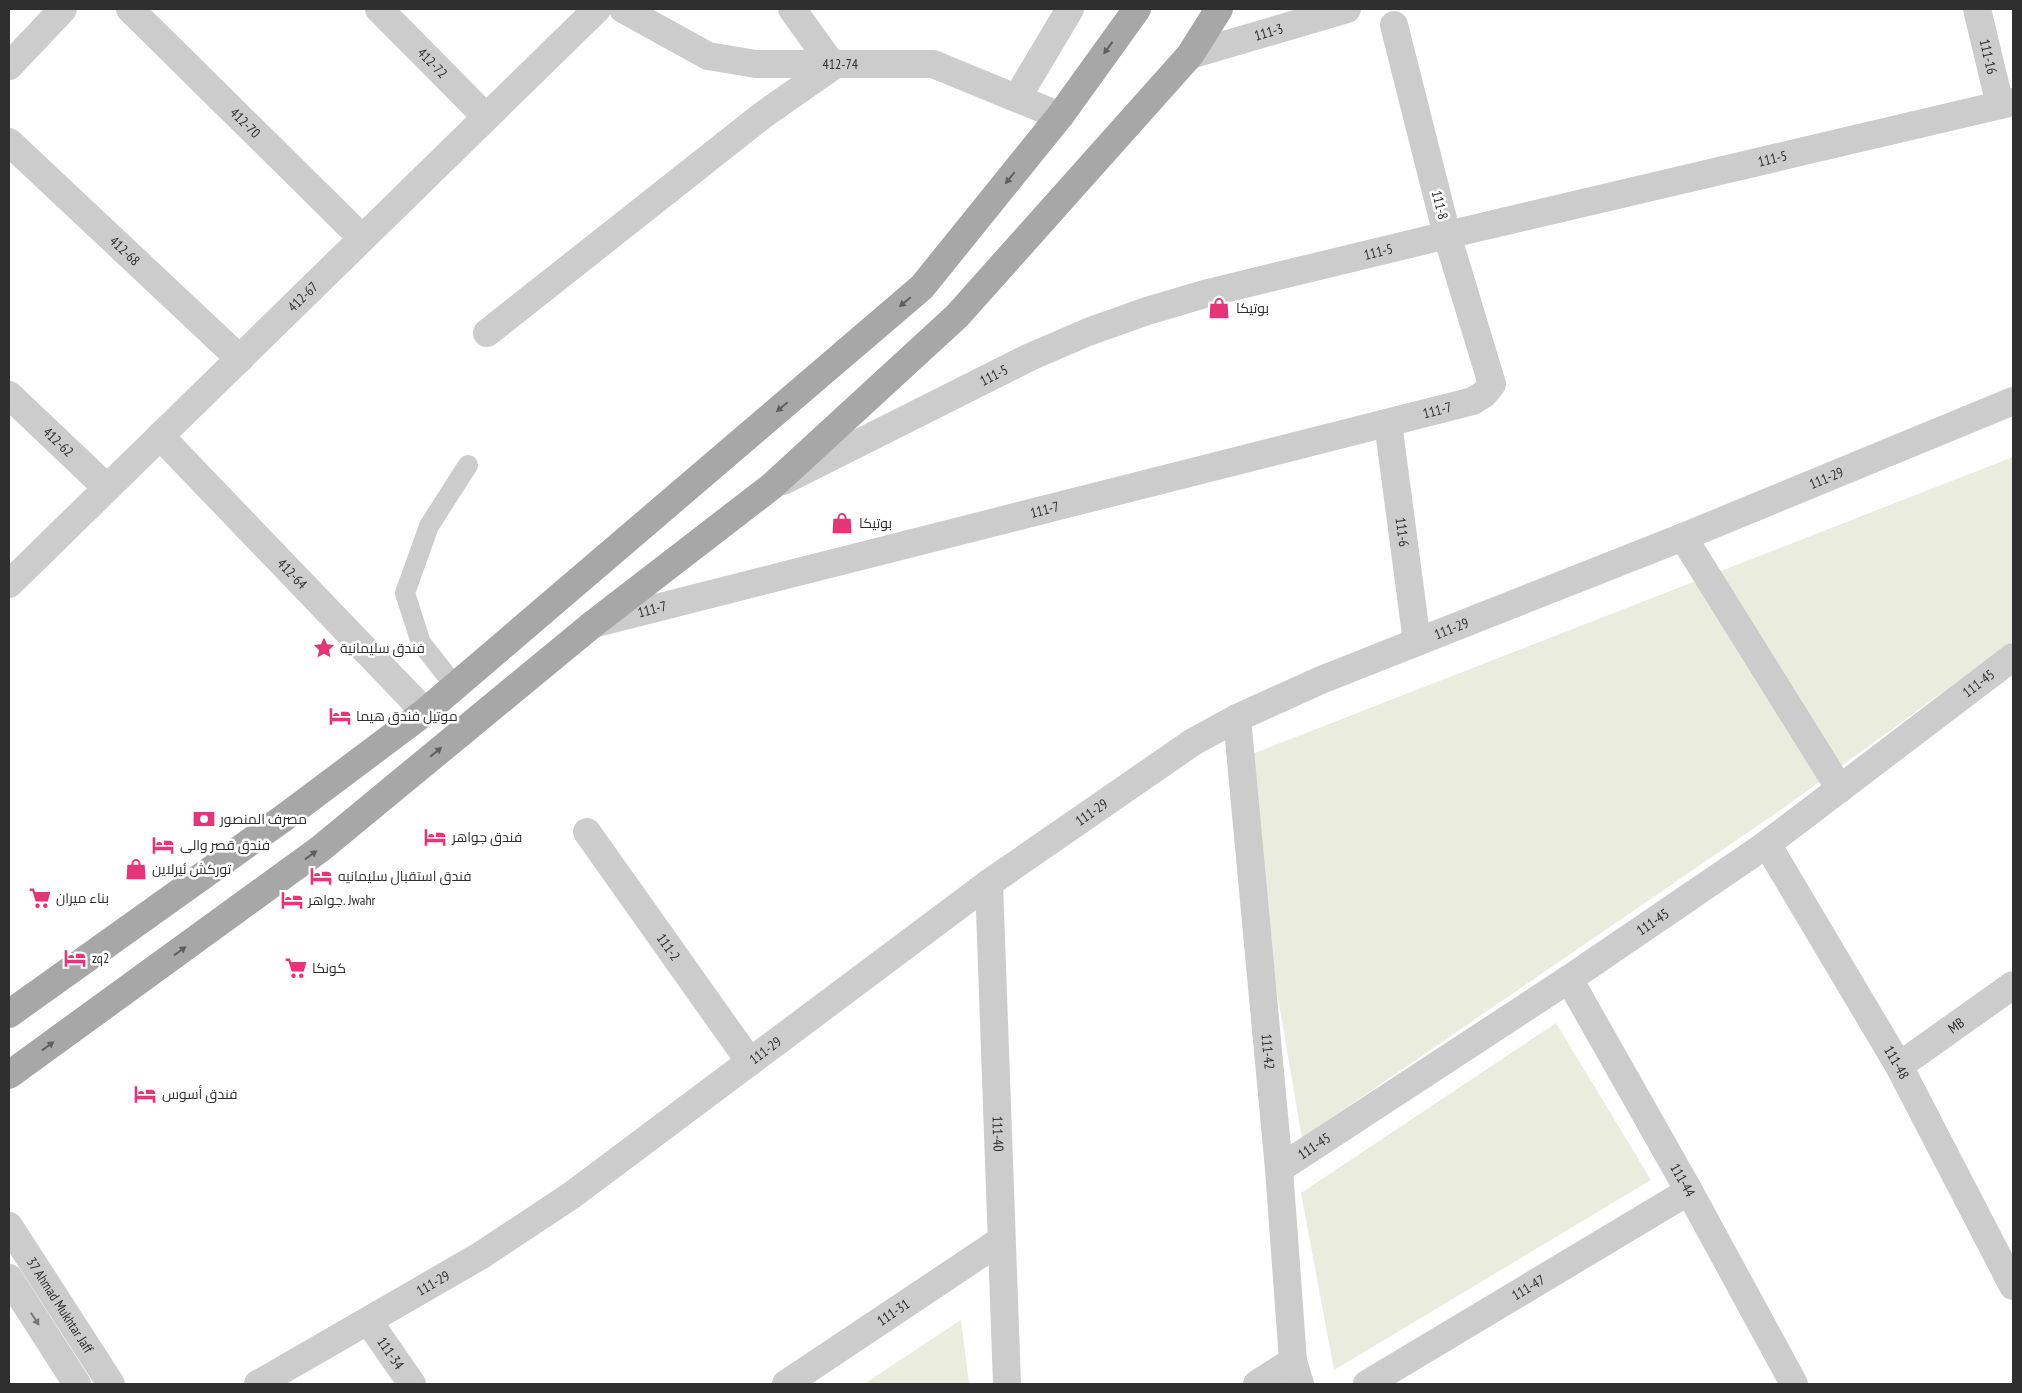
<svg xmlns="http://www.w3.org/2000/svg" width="2022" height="1393" font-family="'PT Sans Narrow',Cairo,sans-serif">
<rect width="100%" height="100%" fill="#fff"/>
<g fill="#eaecde">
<polygon points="2013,457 2013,641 1782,809 1302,1138 1237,760"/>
<polygon points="1556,1023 1651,1180 1334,1370 1301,1193"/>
<polygon points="961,1320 969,1384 864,1384"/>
</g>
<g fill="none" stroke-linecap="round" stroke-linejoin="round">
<polyline stroke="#ccc" stroke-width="20" points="455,686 421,643 405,593 429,526 468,465"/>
<g stroke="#ccc" stroke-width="28">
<path id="s1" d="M130,9l232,229"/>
<path id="s2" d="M379,9l107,108"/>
<path id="s3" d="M623,9l85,47 48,8h177l127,52"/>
<path id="s4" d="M1977,9l23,96"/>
<path id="s5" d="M1190,55l157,-46"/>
<polyline points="9,66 63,9"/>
<polyline points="1017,98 1070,9"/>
<path id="s6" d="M9,142l231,217"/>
<polyline points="487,333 763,115 833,66 792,9"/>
<path id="s7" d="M9,395l98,93"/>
<path id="s8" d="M1388,423l29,219"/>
<path id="s9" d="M160,436l265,276"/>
<path id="s10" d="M783,481l247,-124 58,-25 59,-21 61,-18 239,-58 566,-133"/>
<polyline points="1683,537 1840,789"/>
<path id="s11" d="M9,584l588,-575"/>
<path id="s12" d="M593,624l880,-223 11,-7 8,-10 -45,-149 -53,-210"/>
<path id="s13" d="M1237,718l42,451 14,192 7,23"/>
<path id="s14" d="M587,832l163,230"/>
<path id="s15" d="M1767,844l132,222 114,220"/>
<path id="s16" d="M989,883l18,501"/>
<path id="s17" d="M1569,979l120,212 105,193"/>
<path id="s18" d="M1899,1066l114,-81"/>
<path id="s19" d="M1279,1169l290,-190 198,-135 246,-187"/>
<path id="s20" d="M369,1322l43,62"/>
<path id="s21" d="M258,1384l222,-128 92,-61 417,-312 204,-141 44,-24 84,-38 362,-143 330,-136"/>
<path id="s22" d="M786,1384l214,-143"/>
<polyline points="1257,1384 1293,1361"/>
<path id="s23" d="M1367,1384l322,-193"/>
</g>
<g stroke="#ccc" stroke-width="28">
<path id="s24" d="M9,1226l102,158"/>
<polyline points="9,1278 77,1384"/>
</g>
<g stroke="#a7a7a7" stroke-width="28">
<polyline points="9,1014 285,817 425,712 922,287 1060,116 1137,9"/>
<polyline points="9,1075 320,849 593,624 772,486 957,316 1190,55 1219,9"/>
</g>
</g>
<defs><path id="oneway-solid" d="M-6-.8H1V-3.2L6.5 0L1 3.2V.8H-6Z" transform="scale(1.25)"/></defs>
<g fill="#5f5f5f">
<use href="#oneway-solid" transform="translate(1108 48) rotate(126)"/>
<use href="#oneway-solid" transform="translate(1010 178) rotate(129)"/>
<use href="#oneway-solid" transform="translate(905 302) rotate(140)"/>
<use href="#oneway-solid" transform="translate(782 407) rotate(140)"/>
<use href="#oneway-solid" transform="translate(436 752) rotate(-40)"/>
<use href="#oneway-solid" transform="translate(311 855) rotate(-36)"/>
<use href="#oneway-solid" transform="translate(180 951) rotate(-36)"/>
<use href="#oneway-solid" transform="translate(48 1046) rotate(-36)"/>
</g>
<use fill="#767676" href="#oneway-solid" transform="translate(35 1319) rotate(57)"/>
<defs>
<g id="shop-bare" transform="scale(1.725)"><path d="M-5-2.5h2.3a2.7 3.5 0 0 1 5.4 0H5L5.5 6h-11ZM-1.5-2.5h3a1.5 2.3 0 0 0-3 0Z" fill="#e33578" stroke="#fff" stroke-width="2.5" paint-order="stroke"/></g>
<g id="sight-bare" transform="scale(1.725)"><path d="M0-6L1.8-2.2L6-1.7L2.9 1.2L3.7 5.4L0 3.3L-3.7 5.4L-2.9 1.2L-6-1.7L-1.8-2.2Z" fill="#e33578" stroke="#fff" stroke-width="2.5" paint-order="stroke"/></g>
<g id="hotel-bare" transform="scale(1.725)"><path d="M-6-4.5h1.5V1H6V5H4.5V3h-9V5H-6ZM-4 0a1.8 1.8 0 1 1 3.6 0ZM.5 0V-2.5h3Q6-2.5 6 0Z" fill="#e33578" stroke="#fff" stroke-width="2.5" paint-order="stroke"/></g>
<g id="bank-bare" transform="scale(1.725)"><path d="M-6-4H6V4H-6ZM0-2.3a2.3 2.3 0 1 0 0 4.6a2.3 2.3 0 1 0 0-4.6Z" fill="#e33578" stroke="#fff" stroke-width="2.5" paint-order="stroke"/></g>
<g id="supermarket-bare" transform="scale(1.725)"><path d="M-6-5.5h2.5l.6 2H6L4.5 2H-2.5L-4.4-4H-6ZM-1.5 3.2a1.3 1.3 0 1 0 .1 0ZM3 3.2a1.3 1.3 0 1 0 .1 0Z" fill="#e33578" stroke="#fff" stroke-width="2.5" paint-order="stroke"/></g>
</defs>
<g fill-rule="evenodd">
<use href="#shop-bare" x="1219" y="308"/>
<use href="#shop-bare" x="842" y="523"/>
<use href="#sight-bare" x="324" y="648"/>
<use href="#hotel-bare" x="340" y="716"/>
<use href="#bank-bare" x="204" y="819"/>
<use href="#hotel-bare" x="435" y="837"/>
<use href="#hotel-bare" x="163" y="845"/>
<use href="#shop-bare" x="136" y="869"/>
<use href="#hotel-bare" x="321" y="876"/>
<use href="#supermarket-bare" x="40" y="898"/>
<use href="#hotel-bare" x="292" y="900"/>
<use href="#hotel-bare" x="75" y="958"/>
<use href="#supermarket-bare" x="296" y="968"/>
<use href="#hotel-bare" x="145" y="1094"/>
</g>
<g text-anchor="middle" stroke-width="5" stroke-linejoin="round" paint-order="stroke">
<g font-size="14" fill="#2f2f2f" stroke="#fff">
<text dy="5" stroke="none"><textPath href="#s5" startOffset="82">111-3</textPath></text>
<text dy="5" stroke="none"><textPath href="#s4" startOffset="49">111-16</textPath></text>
<text dy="5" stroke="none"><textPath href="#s2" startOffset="76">412-72</textPath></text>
<text dy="5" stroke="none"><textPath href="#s3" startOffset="230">412-74</textPath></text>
<text dy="5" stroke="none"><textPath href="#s1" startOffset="162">412-70</textPath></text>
<text dy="5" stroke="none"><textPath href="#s10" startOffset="1046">111-5</textPath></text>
<text transform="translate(1440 205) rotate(76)" y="5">111-8</text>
<text dy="5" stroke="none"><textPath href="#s6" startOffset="159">412-68</textPath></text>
<text dy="5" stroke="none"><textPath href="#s10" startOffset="641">111-5</textPath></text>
<text dy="5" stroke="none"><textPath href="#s11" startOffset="411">412-67</textPath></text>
<text dy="5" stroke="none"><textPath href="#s10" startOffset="236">111-5</textPath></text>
<text dy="5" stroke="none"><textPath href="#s12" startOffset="871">111-7</textPath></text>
<text dy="5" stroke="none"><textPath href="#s7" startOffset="68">412-62</textPath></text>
<text dy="5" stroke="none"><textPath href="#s21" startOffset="1822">111-29</textPath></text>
<text dy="5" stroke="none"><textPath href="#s12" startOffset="466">111-7</textPath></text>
<text dy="5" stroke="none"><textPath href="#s8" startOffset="110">111-6</textPath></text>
<text dy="5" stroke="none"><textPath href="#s9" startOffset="191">412-64</textPath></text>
<text dy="5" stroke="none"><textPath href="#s12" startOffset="61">111-7</textPath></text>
<text dy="5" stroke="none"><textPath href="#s21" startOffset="1418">111-29</textPath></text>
<text dy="5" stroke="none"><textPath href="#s19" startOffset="852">111-45</textPath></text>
<text dy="5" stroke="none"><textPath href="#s21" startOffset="1012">111-29</textPath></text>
<text dy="5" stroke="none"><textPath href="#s19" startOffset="448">111-45</textPath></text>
<text dy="5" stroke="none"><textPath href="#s14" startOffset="141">111-2</textPath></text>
<text dy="5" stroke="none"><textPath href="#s18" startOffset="70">MB</textPath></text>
<text dy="5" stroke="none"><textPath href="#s21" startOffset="608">111-29</textPath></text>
<text dy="5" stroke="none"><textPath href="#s13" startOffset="335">111-42</textPath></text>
<text dy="5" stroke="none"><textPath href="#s15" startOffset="254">111-48</textPath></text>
<text dy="5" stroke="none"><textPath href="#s16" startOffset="251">111-40</textPath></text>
<text dy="5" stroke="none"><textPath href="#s19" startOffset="42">111-45</textPath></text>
<text dy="5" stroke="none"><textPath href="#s17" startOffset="231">111-44</textPath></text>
<text dy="5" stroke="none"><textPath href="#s21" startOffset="202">111-29</textPath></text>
<text dy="5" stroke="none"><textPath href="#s23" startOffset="188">111-47</textPath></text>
<text dy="5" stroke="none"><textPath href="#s24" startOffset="94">37 Ahmad Mukhtar Jaff</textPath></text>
<text dy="5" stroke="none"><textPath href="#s22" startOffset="129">111-31</textPath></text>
<text dy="5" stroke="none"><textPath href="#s20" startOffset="38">111-34</textPath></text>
</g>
<g font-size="14" fill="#2f2f2f" stroke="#fff" text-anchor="start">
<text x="1236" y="313">بوتيكا</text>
<text x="859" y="528">بوتیکا</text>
<text x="340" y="653">فندق سليمانية</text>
<text x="356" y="721">موتيل فندق هيما</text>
<text x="220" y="824">مصرف المنصور</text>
<text x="452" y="842">فندق جواھر</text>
<text x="180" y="850">فندق قصر والی</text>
<text x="152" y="874">تورکش ئیرلاین</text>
<text x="338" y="881">فندق استقبال سليمانيه</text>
<text x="56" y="903">بناء میران</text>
<text x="308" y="905">جواهر. Jwahr</text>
<text x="92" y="963">zq2</text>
<text x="312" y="973">کونکا</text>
<text x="162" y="1099">فندق أسوس</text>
</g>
</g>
<rect width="2022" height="1393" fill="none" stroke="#2f2f2f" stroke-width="20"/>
</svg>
